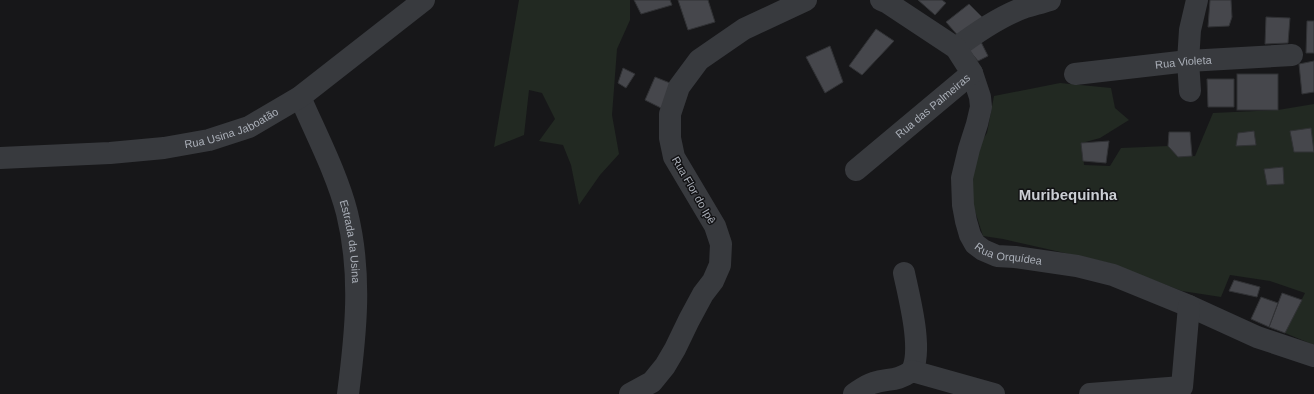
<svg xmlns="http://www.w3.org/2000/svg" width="1314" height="394" font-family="Helvetica,sans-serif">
<rect width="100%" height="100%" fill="#171719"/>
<g fill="#222922">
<polygon points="519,0 630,0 630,20 617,49 612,115 619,154 600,175 579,205 571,165 563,145 539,141 555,119 542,93 529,90 524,135 494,147"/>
<polygon points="1060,83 1111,88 1115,108 1129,120 1100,138 1082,143 1084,165 1110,166 1121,148 1168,146 1178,157 1195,156 1213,113 1278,110 1314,104 1314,345 1285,333 1305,293 1270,281 1230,275 1221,297 1182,291 1109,263 1003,239 983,236 974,208 966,165 987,133 994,96"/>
</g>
<g fill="#46474c" stroke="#313235">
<polygon points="634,0 670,0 672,5 641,14"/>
<polygon points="678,0 708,0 715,22 688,30"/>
<polygon points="918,0 942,0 946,3 935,15"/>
<polygon points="1210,0 1231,0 1232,17 1229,26 1208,27"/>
<polygon points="969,4 984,19 960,38 946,22"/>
<polygon points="1266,17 1290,18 1288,43 1265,44"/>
<polygon points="1307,21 1314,21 1314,53 1306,53"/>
<polygon points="876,29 894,41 862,75 849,66"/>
<polygon points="980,40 988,56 978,61 968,49"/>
<polygon points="830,46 843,82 825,93 806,57"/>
<polygon points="1314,61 1314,92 1302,94 1299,64"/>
<polygon points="623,68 635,74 626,88 618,83"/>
<rect x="1237" y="74" width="41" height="36"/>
<polygon points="655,77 675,85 665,110 645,100"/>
<polygon points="1207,79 1234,79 1234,107 1208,107"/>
<polygon points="1311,128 1314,152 1294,152 1290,131"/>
<polygon points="1254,131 1256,145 1236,146 1238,133"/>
<polygon points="1169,132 1190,132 1192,156 1178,157 1168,146"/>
<polygon points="1109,141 1106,163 1083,161 1081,143"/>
<polygon points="1283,167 1284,184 1267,185 1264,169"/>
<polygon points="1234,280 1260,287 1257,297 1229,291"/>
<polygon points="1282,293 1302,300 1285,333 1269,327"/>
<polygon points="1261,297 1278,303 1269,327 1251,319"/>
</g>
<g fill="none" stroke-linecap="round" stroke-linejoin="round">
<g stroke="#383a3e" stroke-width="22">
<path d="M956,48c21,-16 43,-31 67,-40 9,-3 18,-5 27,-8"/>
<path id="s1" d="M972,73l8,24 1,10 -4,17 -8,25 -7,29 1,27 3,16 4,14 5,9 8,6 14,6 18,1 62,9 36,9 76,31 68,31 57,19"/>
<path id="s2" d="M1075,74l113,-13 104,-6"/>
<polyline points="1190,91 1188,61 1190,30 1197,0"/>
<path id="s3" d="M300,97c16,37 37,77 47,116 15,61 9,119 1,181"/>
<path id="s4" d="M0,158l110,-5 54,-5 45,-8 40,-13 51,-30 124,-97"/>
<path id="s5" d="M856,170l116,-97 -16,-25 -68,-45 -7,-3"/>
<path d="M904,273c5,24 19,76 8,98"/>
<polyline points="630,394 652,382 665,366 675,349 689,320 703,294 713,281 720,265 721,244 715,226 674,157 670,138 670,114 679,87 699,60 744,29 806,0"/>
<path d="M854,394c6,-4 12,-9 19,-11 16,-5 23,-1 39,-12l82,23"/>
<polyline points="1090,394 1182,387 1189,306"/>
</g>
</g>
<g text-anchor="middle" stroke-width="3" stroke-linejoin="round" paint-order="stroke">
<g font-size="11" fill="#aaafb8" stroke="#121214">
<text dy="4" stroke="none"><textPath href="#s2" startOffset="109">Rua Violeta</textPath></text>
<text dy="4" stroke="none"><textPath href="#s5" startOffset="100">Rua das Palmeiras</textPath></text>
<text dy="4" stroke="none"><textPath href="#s4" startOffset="235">Rua Usina Jaboatão</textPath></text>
<text transform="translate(694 190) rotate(60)" y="4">Rua Flor do Ipê</text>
<text dy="4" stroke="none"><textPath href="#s3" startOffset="154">Estrada da Usina</textPath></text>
<text dy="4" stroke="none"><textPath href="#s1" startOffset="213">Rua Orquídea</textPath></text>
</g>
<g font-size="15" font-weight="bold" fill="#cbced4" stroke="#121214">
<text x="1068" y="200">Muribequinha</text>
</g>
</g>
</svg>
